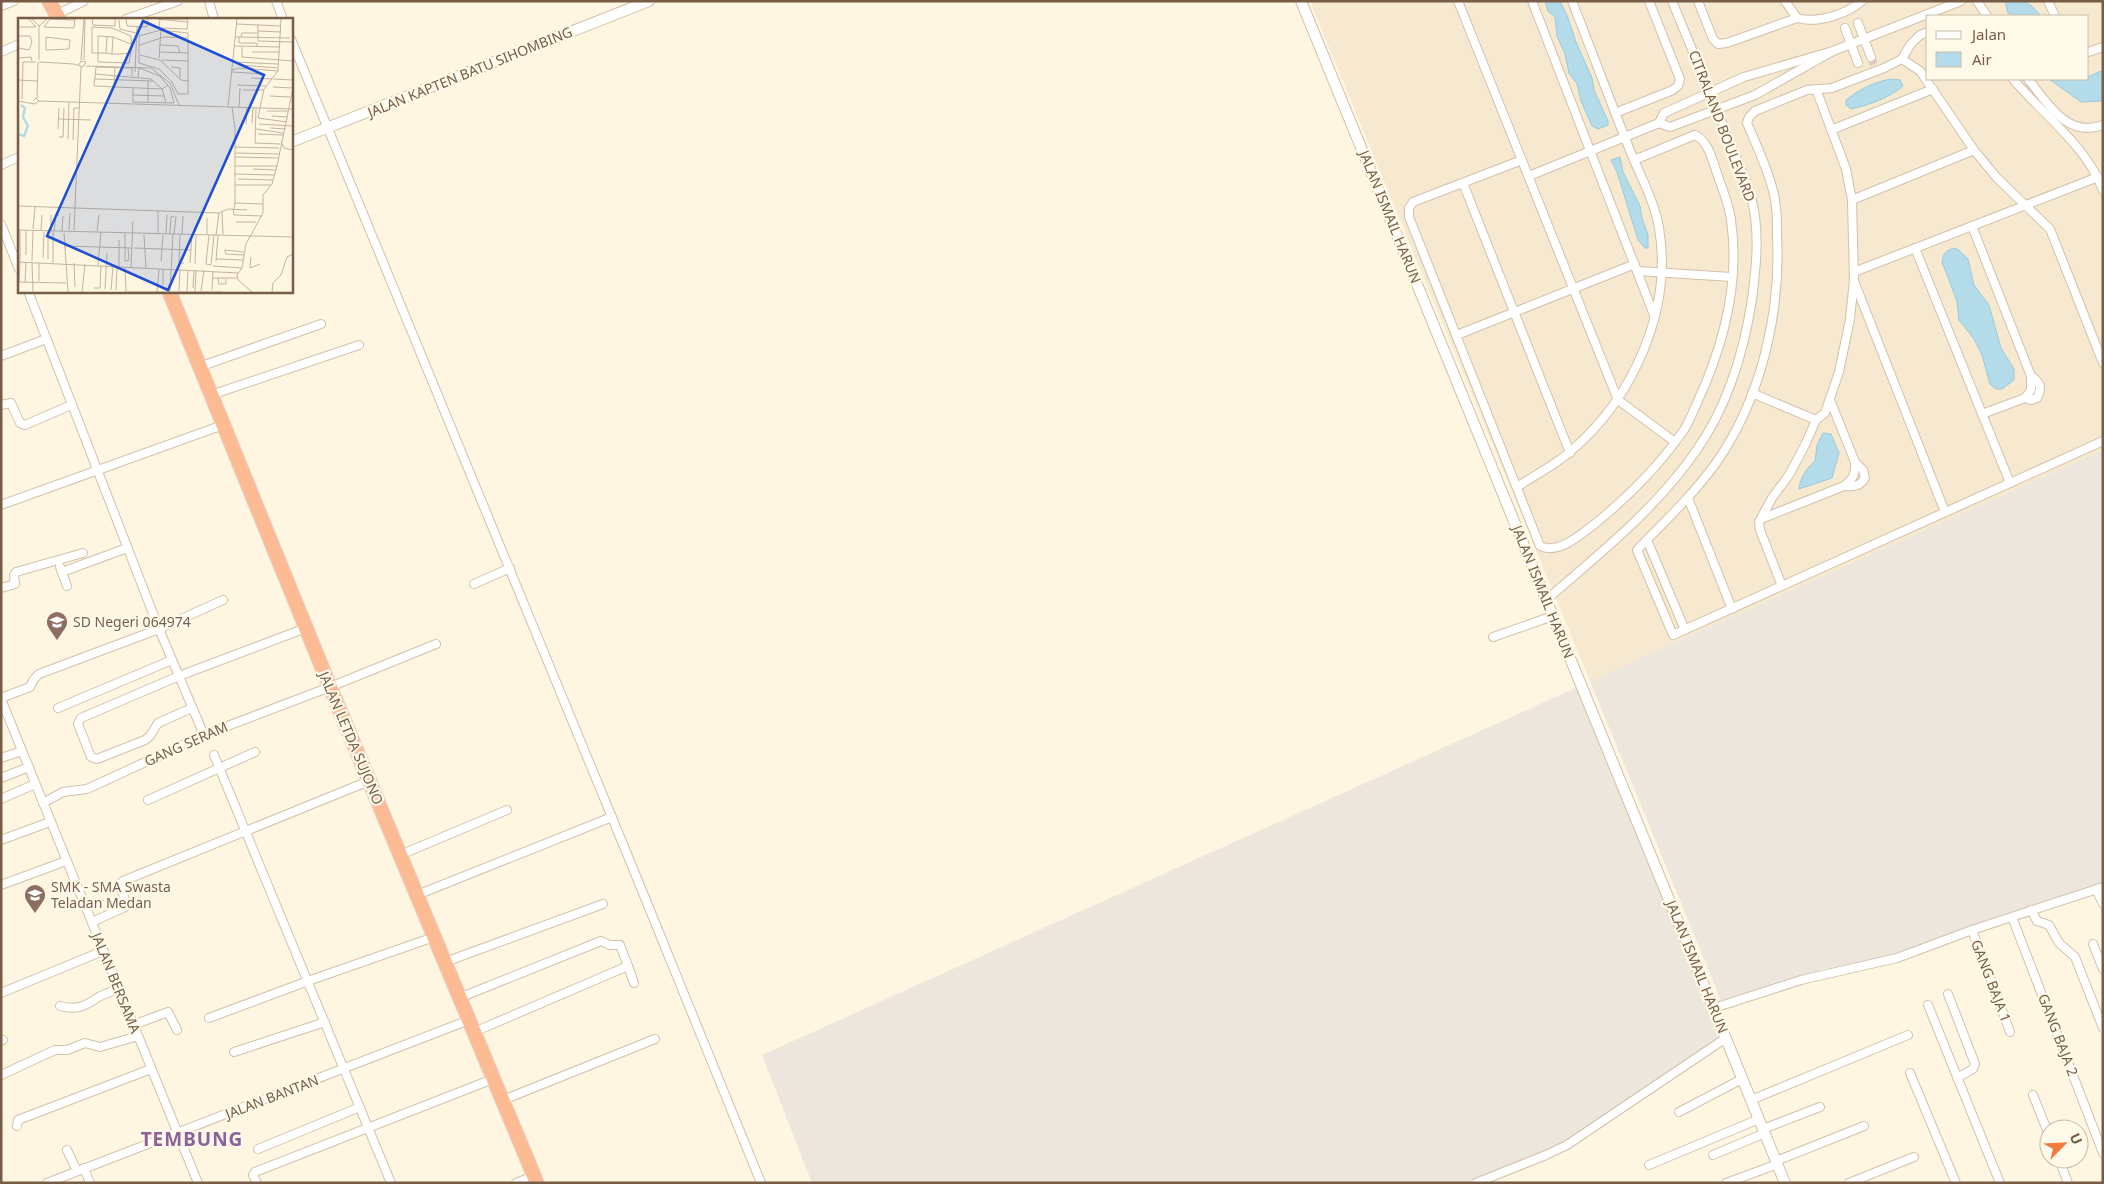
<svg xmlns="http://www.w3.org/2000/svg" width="2104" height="1184" font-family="'Noto Sans',sans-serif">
<rect width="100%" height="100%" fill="#fef6e1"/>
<path fill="#f6e9cf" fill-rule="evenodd" d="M1310,1h793v449l-513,231zM1928,16h160v63h-160z"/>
<g fill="#ece6dd">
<polygon points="2103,450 2103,884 1898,956 1823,969 1722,1003 1590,681"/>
<polygon points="1578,687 1719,1040 1565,1147 1476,1183 812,1183 762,1055"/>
</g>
<g fill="#b4dbe9" stroke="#9acadb">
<polygon points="1545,1 1560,1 1568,18 1576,42 1592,78 1594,90 1608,121 1608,125 1598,129 1592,126 1581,101 1577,84 1569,73 1565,54 1557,36 1555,17 1548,11"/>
<path d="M2005,1c21,0 22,-1 36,15h-27l-6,-3z"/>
<polygon points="2103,70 2103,101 2081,102 2049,79 2088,79 2088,77"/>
<path d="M1891,79l9,1 3,6c-14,12 -34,19 -52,23l-5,-4v-5c14,-11 28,-18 45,-21z"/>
<polygon points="1620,157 1623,172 1640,206 1642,218 1648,235 1648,248 1645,248 1638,240 1617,172 1611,160"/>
<path d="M1954,248l5,2 9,9 6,26 15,20 12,43 13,21v11l-12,9h-6l-6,-5 -8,-29 -8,-16 -15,-19 -2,-19 -15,-39c1,-9 4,-11 12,-14z"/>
<path d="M1823,433l8,1 8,19 -7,25 -33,11c0,-9 9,-23 16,-28l2,-16z"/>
</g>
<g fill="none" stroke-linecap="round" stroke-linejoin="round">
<polyline stroke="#dcd0ba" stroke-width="8" stroke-dasharray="8 4" stroke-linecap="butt" points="1871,57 1874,65"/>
<g stroke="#d2c1aa" stroke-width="10">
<g id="street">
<polyline points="209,1 213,16"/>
<polyline points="276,1 283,19"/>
<polyline points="1458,1 1618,400 1675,442"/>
<polyline points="1532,1 1654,315"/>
<path d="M1698,1l15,38 5,5 9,-1 70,-25c20,6 50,-4 65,-17"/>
<polyline points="1785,1 1797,18"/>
<polyline points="1977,1 1987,16"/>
<polyline points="2048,1 2055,16"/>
<polyline points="1,6 14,1"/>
<polyline points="58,14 84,1"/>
<polyline points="126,19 178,1"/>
<polyline points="1858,23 1871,57"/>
<polyline points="1845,28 1858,63"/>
<path d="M1928,32l-8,3 -10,10 -8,14 -18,9 -52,20 -25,2 -52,21 -6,6 -2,6c9,21 19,42 25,64 5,16 5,33 5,49 4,77 -16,163 -61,227 -23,32 -52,59 -79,87l36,85 430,-194"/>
<polyline points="291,39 632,866 761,1183"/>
<polyline points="1,52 19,44"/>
<polyline points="2088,52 2103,47"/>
<polyline points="1902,59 1920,71 1974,150 1997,178 2050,229 2103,363"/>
<path d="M2013,79c31,37 72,65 90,111"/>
<path d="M2028,79c19,23 39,60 75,46"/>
<polyline points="1615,113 1673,90 1678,86 1680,79 1649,1"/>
<polyline points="1659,123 1664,113 1744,77 1833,51 1961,1"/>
<polyline points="1831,130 1933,89"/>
<path d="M1522,160l-109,42 -4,6v9l131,329c19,9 41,-12 56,-23 33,-27 63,-57 88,-93 5,-8 9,-18 13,-27 26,-56 43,-121 34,-183 -2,-16 -8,-29 -13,-44 -5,-13 -9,-35 -23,-41l-61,25"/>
<polyline points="1,165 19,157"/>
<polyline points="1529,176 1659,123 1670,127 1755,95 1833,51"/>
<polyline points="1463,183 1570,453"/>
<polyline points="1852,200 1974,150"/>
<polyline points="1,224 19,269"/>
<polyline points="1972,226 2031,376 2031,390 2025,398 1982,414"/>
<polyline points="1915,248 2010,483"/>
<polyline points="1638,271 1731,277"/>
<polyline points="1854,272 2098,177"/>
<polyline points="1854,281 1945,512"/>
<polyline points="28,291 159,629 204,735"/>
<polyline points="1457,335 1635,264"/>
<polyline points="1,356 46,339"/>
<polyline points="199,367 321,324"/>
<polyline points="1752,393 1816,420"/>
<polyline points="211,395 359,345"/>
<path d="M2025,398l6,2 6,-2c5,-9 4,-16 -6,-22"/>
<polyline points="1,405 11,403 20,423 25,425 71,405"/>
<path d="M1844,486c10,1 16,0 21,-8l-2,-8 -8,-8"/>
<path d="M1517,487c18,-12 38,-22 54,-36 62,-53 102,-141 88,-223 -4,-25 -18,-51 -28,-75 -20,-50 -39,-101 -59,-152"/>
<polyline points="1688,498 1732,609"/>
<polyline points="1,505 223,425"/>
<path d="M1761,519l83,-33c9,-7 12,-12 11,-24l-25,-62"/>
<polyline points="1647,540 1685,630"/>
<polyline points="60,567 67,586"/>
<polyline points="62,572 127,548"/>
<polyline points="474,584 510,568"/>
<polyline points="1782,586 1760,530 1759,522 1772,498 1789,475 1805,445 1816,420 1825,413 1839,372 1850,319 1854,280 1852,200 1846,169 1816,89"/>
<polyline points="1,588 15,584 14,575 16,572 83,553"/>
<path d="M1546,600c53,-46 110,-91 150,-149 31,-44 48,-99 56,-152 4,-30 8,-67 0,-98 -6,-21 -15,-42 -24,-63 -18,-46 -37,-91 -56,-137"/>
<polyline points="1493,637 1553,616"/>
<polyline points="1,698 30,687 34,679 39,674 159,629 223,600"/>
<polyline points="1,699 198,1183"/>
<polyline points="58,708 172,660"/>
<polyline points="192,708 158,723 150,736 145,740 97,759 91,757 78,724 81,718 179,676 306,628"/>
<polyline points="214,755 391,1183"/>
<polyline points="1,758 22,751"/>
<polyline points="1,778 29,767"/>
<polyline points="1,799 35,784"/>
<polyline points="148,800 255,752"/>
<polyline points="43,803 63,792 87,789 204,735 330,687 436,644"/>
<polyline points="1,840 50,822"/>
<polyline points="400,855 507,810"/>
<polyline points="1,885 66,861"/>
<polyline points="2096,889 2103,904"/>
<polyline points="417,895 612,817"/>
<polyline points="2031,910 2037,921 2049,925 2059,943 2075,957 2103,1028"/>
<polyline points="2012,917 2103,1153"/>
<polyline points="92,922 125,907 126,903 120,885 123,881 369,781"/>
<polyline points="1972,930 2010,1032"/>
<polyline points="2093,944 2103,969"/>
<polyline points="445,962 603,904"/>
<polyline points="1,993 103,951"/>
<polyline points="1948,994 1975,1064 1973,1069 1957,1078"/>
<polyline points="459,998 601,941 610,945 620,945 628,966"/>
<polyline points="1928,1005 2000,1183"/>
<path d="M60,1006c16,4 24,1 37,-8 6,-4 15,-6 22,-10"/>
<polyline points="1714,1008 1801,980 1897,958 1972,930 2103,887"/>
<polyline points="209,1018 308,981 434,937"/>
<polyline points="133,1025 168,1012 177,1030"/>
<polyline points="474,1032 628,966 634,983"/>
<polyline points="1,1041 3,1040"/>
<polyline points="234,1052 325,1022"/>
<polyline points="1910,1073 1956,1183"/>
<polyline points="1,1075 55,1050 67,1050 85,1043 100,1047 138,1036"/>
<polyline points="2033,1095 2049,1135"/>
<polyline points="503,1100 655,1039"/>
<polyline points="1751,1100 1908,1035"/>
<polyline points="1679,1112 1742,1079"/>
<polyline points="17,1126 18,1120 151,1069"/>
<polyline points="1763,1129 1820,1107"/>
<polyline points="258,1149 360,1107"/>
<polyline points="67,1150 77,1171"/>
<polyline points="1713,1155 1765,1133"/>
<polyline points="2059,1159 2068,1183"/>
<polyline points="1776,1161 1864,1126"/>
<polyline points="1649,1165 1759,1119"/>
<polyline points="84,1168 90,1183"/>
<polyline points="47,1183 469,1020"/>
<polyline points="257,1183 253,1175 255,1172 493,1079"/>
<polyline points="516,1183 534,1176"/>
<polyline points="1476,1183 1546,1155 1567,1145 1726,1038"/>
<polyline points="1726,1183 1778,1164"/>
<polyline points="1849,1183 1914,1157"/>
</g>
</g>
<g stroke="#d3bfa4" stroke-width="12">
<g id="secondary">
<polyline points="1301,1 1785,1183"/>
<polyline points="291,142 649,1"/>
</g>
</g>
<g stroke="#e1dbd6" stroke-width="16">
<g id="highway">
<polyline points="49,1 59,19"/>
<polyline points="169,291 330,687 537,1183"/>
</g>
</g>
<use href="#street" stroke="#fff" stroke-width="8"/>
<use href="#secondary" stroke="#fff" stroke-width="10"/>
<use href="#highway" stroke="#fdbb93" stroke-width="14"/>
</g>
<defs>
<g id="school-pin" transform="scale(1.125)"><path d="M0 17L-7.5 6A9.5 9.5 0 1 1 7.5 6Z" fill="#8d6e63" stroke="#fff9e9"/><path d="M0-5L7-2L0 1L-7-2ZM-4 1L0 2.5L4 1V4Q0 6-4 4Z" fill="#fff"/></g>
</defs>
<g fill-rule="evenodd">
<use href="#school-pin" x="57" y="622"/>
<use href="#school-pin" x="35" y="895"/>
</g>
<g text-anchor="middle" stroke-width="4.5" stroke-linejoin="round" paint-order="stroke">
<g font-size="14" fill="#775d46" stroke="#fff9e9">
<text transform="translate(470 72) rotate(-22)" y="5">JALAN KAPTEN BATU SIHOMBING</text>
<text transform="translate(1722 126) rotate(69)" y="5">CITRALAND BOULEVARD</text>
<text transform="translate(1390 217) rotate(68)" y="5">JALAN ISMAIL HARUN</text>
<text transform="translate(1543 592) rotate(68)" y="5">JALAN ISMAIL HARUN</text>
<text transform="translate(351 738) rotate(67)" y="5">JALAN LETDA SUJONO</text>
<text transform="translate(186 744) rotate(-24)" y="5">GANG SERAM</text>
<text transform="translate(1697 967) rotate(68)" y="5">JALAN ISMAIL HARUN</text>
<text transform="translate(1991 981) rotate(69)" y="5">GANG BAJA 1</text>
<text transform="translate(116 983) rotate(68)" y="5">JALAN BERSAMA</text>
<text transform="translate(2058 1035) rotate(69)" y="5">GANG BAJA 2</text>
<text transform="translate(272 1097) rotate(-21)" y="5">JALAN BANTAN</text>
</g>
<g font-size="14" fill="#785e54" stroke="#fff9e9" text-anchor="start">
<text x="73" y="627">SD Negeri 064974</text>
<text x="51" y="892">SMK - SMA Swasta<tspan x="51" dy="16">Teladan Medan</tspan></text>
</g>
<g font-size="19" font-weight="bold" letter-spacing="1" fill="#8e619b" stroke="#fff9e9">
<text x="192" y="1146">TEMBUNG</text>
</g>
</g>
<g transform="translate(18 18)">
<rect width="275" height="275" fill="#fef6e1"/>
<path fill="none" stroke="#b4dbe9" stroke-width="2.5" d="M0,116l6,2 4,-10 -5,-9 2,-9 -4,-3"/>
<path fill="none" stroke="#c4b49e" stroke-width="1" d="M14,1l7,7 8,-7M32,1l-6,8 30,1 1,-9M32,1l25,1M74,1l1,6 22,1v-7M108,1l1,7 20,1 1,-8M139,1l31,3M142,1l-1,9 28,1 1,-10M149,1h21M263,1l-3,52 -14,18 -6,29 29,4M101,2l1,9 20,5M218,6l45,2M240,7v16l35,1M0,9h18l-7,-8M143,12l27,3v61h-10l-6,-12 -13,-13 -20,-6v-27zM240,13l23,1M0,18h12l2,6 -3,8 -11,-2M28,19l24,3 -1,9 -23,1zM95,19l18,7M217,19l55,1M221,19v6h18v4M223,19l1,-4h16M122,27l24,-8 24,1M142,27l18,1 2,7M217,28l45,1M224,29v10l51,4M142,34l28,1M234,34h28M88,35l1,-17M94,36l1,-17 -15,-1v26l31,1 3,-16 -1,-11 -19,-8 -20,-1v26h14l6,1h8l11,-1M122,37l20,5 21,20 7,1M0,40l13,-1 1,4M141,40l2,-28M21,42v-34M63,42l3,-41M66,42l1,-41M144,42l26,1M21,44l35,2 9,3 3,-5 -5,-1 -2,4M215,44l45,2M221,47l39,3M68,48l65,2 19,15 9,22M153,49l9,1v10M214,52l7,-2 39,3M117,54l2,-45M214,54l32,2M77,56l56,5 11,10 4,14M114,58v-8l-36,-1 -2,19 68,3 6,-4M233,60l21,1M77,61l58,2M255,61l20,1M0,62l19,1M219,67l29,1M96,69l1,-20M255,69l20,1M115,70v14l41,1 -4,-15 -10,-12 -21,-8 -1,9M225,72h21M114,77l33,1M252,78l20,1M19,80l1,-36M4,81l1,-37h13M0,83l17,3 4,-3 -3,-3 -3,3M21,83l254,8M130,84v-21M210,89l9,-88M214,89l3,22v75M221,89l1,-19M238,90l-1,35 25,1M249,93h21M254,98l16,1M41,101l32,1M234,105l1,-15M228,106l1,-17M241,106l34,2M252,110l16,1M40,111l1,-21M238,111l27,4M240,116l25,1M41,119h4l1,-29M50,121l1,-37M55,122l1,-32h6M263,124l3,6 9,2M217,129l44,1M217,135l44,1M217,139l44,1M217,148h42M235,151l23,1M216,156l40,1M220,161l35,1M217,167h36M0,188l201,7 9,-4 19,1M215,191l1,6 28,1M216,191l1,-6 28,1M204,194l1,22M33,197v16M218,204h20M15,211l2,-22M0,212l275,7M2,212v32M23,212l1,-15M51,212l1,-17M56,212l7,-163M8,213v24M36,213l2,-15 3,-1M44,213l1,-15M79,213l2,-16M46,215l4,59M107,215v28l4,-1 -1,-12M148,215l1,-18M140,216v-23M152,216l1,-17 3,-1M156,216l2,-18M189,216v-16M126,217l2,33M162,217l-1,28h5M164,217l1,-19M191,217l-3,29 5,1 3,-30M198,217l3,-22M46,228l68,2M116,230l57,2M206,232l20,2M207,233l1,3 18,1M233,239l-1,11 10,-4M25,240l1,-26M30,241v-28M199,241l26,1M14,243l1,-30M143,243l2,-26M198,243l2,-26M0,244l221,11M14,244l1,30M21,245v18M35,245v-31M56,245l1,24M172,245l2,-28M177,246l1,-29M80,247l3,-33M195,248l29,2M101,250v-28M107,250l1,23M113,250l2,-47M194,260h25M200,260l1,6h7v-5M0,264l48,1M1,264l1,-20M7,264l1,-20M145,267v-16M76,270h6l1,-23M175,270l1,-18M87,271l2,-36M93,272l2,-23M98,272l1,-23M194,272l1,-18M161,273l1,-22M169,273l1,-21M177,273l1,-21M183,273l3,-21M64,274l3,-28M107,274h97M139,274l2,-23M152,274l3,-58M234,274l-14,-12 -1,-5 5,-7 4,-24 17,-31v-18l9,-11 5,-18 16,-78M254,274l1,-9 8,-8 6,-18 6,-3"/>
<path fill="#1d4ed8" fill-opacity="0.15" stroke="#1d4ed8" stroke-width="2.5" d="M125,3l121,54 -96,215 -121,-54z"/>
<rect width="275" height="275" fill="none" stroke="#775d46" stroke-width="2.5"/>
</g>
<rect width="2104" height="1184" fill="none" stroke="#775d46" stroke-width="5"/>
<rect x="1926" y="15" width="162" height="65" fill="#fff9e9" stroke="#c9bba8"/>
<rect x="1936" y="31" width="25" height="8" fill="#ffffff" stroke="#c9bba8"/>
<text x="1972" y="40" font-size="15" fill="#775d46">Jalan</text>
<rect x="1936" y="52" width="25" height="15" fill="#b4dbe9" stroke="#c9bba8"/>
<text x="1972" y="65" font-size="15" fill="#775d46">Air</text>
<g transform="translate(2064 1144) rotate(66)"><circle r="24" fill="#fff9e9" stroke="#c9bba8"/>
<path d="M0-4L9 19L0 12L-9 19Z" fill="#f27a3d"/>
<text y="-8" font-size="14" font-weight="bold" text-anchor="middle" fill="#775d46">U</text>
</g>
</svg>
